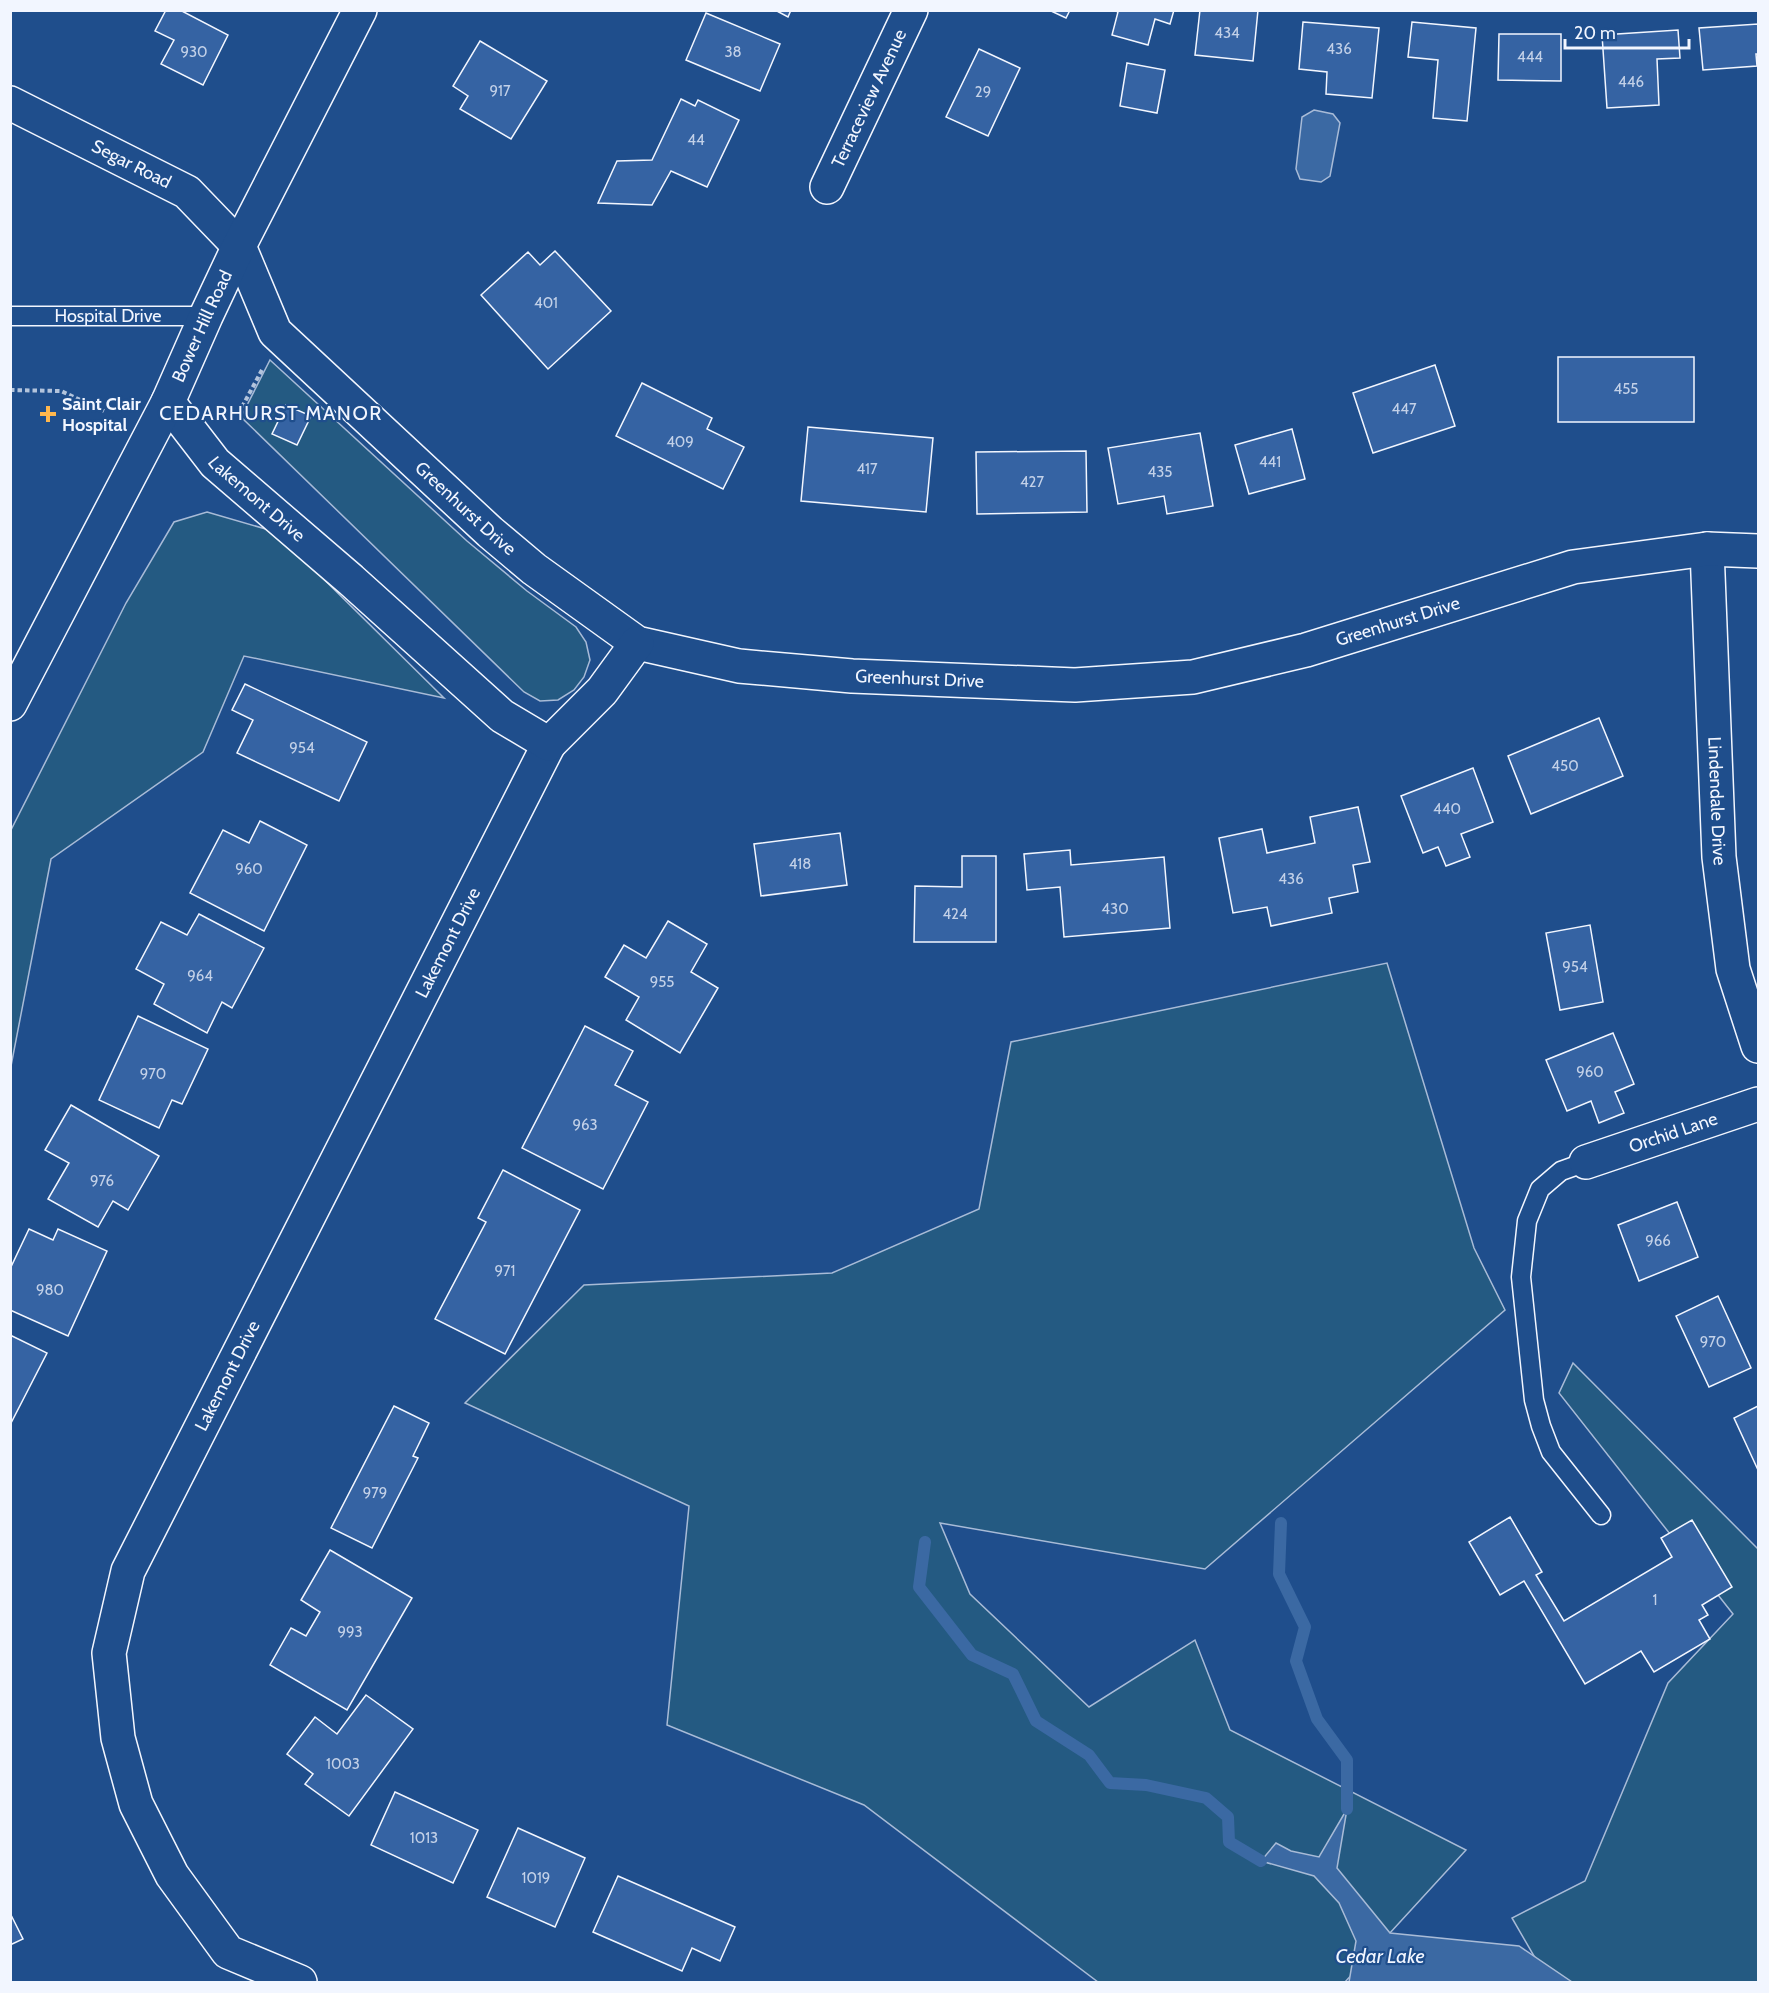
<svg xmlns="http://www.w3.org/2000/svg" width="1769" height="1993" font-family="Cabin,sans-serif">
<rect width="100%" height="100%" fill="#1f4e8c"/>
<g fill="#245a82" stroke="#a8bbd7" stroke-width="1.5">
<polygon points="270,360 467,541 527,591 576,627 586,642 590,660 584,677 574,690 558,700 540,701 524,692 241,417"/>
<polygon points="207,512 276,532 444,698 244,656 203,752 51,859 11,1066 11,830 126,603 174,522"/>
<polygon points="1387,963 1474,1248 1505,1310 1205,1569 940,1523 970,1594 1089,1707 1195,1640 1230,1730 1466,1850 1345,1982 1098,1982 864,1805 667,1725 689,1506 465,1403 584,1285 832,1273 979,1209 1011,1042"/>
<polygon points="1573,1363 1758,1549 1758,1982 1549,1982 1512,1918 1585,1881 1668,1683 1733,1614 1559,1393"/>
</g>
<g fill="#3b69a3" stroke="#a8bbd7" stroke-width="1.5">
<polygon points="1314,110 1333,114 1340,123 1330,176 1321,182 1300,179 1296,169 1302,117"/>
<polygon points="1347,1809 1337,1868 1390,1933 1519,1946 1572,1982 1349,1982 1356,1941 1339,1903 1314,1876 1261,1861 1276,1843 1291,1851 1319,1857"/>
</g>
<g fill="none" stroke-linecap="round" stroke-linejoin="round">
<g stroke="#3b69a3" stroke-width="12">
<polyline points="1281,1523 1279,1574 1305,1627 1296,1661 1317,1719 1347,1760 1347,1809"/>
<polyline points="925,1542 919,1587 972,1655 1013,1674 1036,1721 1089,1755 1110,1783 1146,1785 1206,1798 1228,1817 1229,1842 1261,1861"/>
</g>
</g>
<g fill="#3563a3" stroke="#f2f6ff" stroke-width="1.5">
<polygon points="166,10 180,10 228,35 203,85 161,64 174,40 155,31"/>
<polygon points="775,10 791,10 788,17"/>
<polygon points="1049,10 1070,10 1066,18"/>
<polygon points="1114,10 1174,10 1170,24 1155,19 1148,45 1112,35 1118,12"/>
<polygon points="1200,10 1258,10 1253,61 1195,55"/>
<polygon points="706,13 780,44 760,91 686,60"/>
<polygon points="1303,22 1379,28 1372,98 1326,94 1327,72 1299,69"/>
<polygon points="1412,22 1476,28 1467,121 1433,118 1438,60 1408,57"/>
<polygon points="1758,24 1758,54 1756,54 1757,66 1703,70 1699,28"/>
<polygon points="1678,30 1680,58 1657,59 1659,105 1607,108 1602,35"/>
<polygon points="1499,34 1561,34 1561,81 1498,80"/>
<polygon points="480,41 547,81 511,139 460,109 468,96 453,86"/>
<polygon points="979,49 1020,68 988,136 946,117"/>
<polygon points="1127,63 1165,70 1157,113 1120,106"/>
<polygon points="681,99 695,106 698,100 739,120 707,187 671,171 652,205 598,203 617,161 652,160"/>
<polygon points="555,251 611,311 548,369 481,295 528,252 540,265"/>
<rect x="1558" y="357" width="136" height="65"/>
<polygon points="1435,365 1455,426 1373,453 1353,393"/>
<polygon points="642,383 712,418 707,429 744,447 723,489 616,436"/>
<polygon points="286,405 311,416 297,445 272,434"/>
<polygon points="808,427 933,438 926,512 801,501"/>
<polygon points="1292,429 1305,479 1249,494 1235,445"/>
<polygon points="1200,433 1213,506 1167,514 1164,496 1118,504 1108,448"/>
<polygon points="1086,451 1087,512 977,514 976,452"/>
<polygon points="245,684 367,742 339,801 237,753 253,720 232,710"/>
<polygon points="1599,718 1623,776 1531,814 1508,756"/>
<polygon points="1473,768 1493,822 1461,834 1470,857 1446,866 1438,847 1423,853 1401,796"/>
<polygon points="1358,807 1370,862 1353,865 1358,892 1329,898 1332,913 1271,926 1267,907 1233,913 1219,838 1262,829 1267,853 1315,843 1310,817"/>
<polygon points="260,821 307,845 264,931 190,893 223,830 249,843"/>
<polygon points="840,833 847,885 761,896 754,844"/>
<polygon points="1070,850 1071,865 1164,857 1170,928 1064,937 1060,887 1027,890 1024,854"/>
<polygon points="962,856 996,856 996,942 914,942 915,886 962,887"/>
<polygon points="199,914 264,948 232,1008 222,1002 207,1033 154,1004 164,984 136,969 161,922 187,935"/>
<polygon points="668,921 707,944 691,972 718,988 680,1053 626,1020 639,997 605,977 624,945 646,958"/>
<polygon points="1590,925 1603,1002 1560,1010 1546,933"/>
<polygon points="138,1016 208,1049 182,1104 172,1100 159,1128 99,1100"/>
<polygon points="585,1026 633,1051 615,1085 648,1102 603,1189 522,1148"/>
<polygon points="1613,1033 1634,1084 1615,1092 1624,1113 1599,1123 1591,1101 1567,1111 1546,1060"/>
<polygon points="71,1105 159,1156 128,1210 113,1201 98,1227 48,1199 69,1163 45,1150"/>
<polygon points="503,1170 580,1210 505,1354 435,1319 486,1222 478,1218"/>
<polygon points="1677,1202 1698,1257 1639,1281 1618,1225"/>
<polygon points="29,1229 53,1240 58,1229 107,1251 68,1336 10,1310 10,1269"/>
<polygon points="1718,1296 1751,1368 1709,1387 1676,1316"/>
<polygon points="10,1335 47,1353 11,1423 10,1423"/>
<polygon points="394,1406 429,1423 413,1456 418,1458 372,1548 331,1528"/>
<polygon points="1758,1406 1758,1470 1734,1418"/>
<polygon points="1510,1517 1542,1572 1536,1575 1564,1621 1672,1557 1661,1538 1692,1520 1732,1587 1702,1605 1708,1615 1699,1620 1710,1639 1654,1672 1641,1651 1585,1684 1524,1581 1500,1595 1469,1542"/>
<polygon points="330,1550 412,1598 347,1710 270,1665 291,1628 306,1636 320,1612 301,1600"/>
<polygon points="366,1695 413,1729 349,1816 305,1784 313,1774 287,1754 315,1717 337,1734"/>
<polygon points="395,1792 478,1830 453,1883 371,1845"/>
<polygon points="518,1828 585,1858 555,1927 487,1897"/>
<polygon points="618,1876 735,1927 720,1961 692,1948 682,1971 593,1932"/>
<polygon points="10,1913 23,1939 10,1945"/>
</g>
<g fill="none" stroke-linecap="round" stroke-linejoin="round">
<g stroke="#f2f6ff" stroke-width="21">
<g id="service">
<path id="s1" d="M10,316h196"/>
<polyline points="1586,1162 1561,1171 1540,1189 1527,1221 1521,1277 1534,1400 1541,1426 1551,1452 1601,1515"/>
</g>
</g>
<g stroke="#f2f6ff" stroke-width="36">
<g id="minor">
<path id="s2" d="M827,187l84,-177"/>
<path id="s3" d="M1707,549l12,308 14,112 25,77"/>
<path id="s4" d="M1586,1162l172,-58"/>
<path id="s5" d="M300,1982l-72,-30 -56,-77 -36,-71 -18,-66 -9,-85 19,-82 421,-827"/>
</g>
</g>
<g stroke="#f2f6ff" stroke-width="36">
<g id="tertiary">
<path id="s6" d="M10,103l177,89 52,54 36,86 215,200 44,37 103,74 102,23 113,10 223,9 118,-8 113,-27 267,-83 134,-18 51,2"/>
<path id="s7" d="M168,402l47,61 136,117 151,136 47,28 53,-53 35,-48"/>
</g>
</g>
<g stroke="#f2f6ff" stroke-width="36">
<g id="secondary">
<path id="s8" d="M10,704l158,-302 38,-86 33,-70 121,-236"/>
</g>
</g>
<g stroke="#b3c4dc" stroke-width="4" stroke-dasharray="4.5 3" stroke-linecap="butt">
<polyline points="10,390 61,391 104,411"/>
<polyline points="242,407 262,370"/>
</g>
<use href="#service" stroke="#1f4e8c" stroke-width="18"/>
<use href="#minor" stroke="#1f4e8c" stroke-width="33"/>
<use href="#tertiary" stroke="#1f4e8c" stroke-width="33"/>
<use href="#secondary" stroke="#1f4e8c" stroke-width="33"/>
</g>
<path fill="#ffb74d" stroke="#1f4e8c" stroke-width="2" d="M45 405h6v6h6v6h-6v6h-6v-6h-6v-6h6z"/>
<g text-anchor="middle" stroke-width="4.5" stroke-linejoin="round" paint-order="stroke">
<g font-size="15" fill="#c3d1e8">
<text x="1227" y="38">434</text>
<text x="1339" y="54">436</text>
<text x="194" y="57">930</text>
<text x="733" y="57">38</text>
<text x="1530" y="62">444</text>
<text x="1631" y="87">446</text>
<text x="500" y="96">917</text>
<text x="983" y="97">29</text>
<text x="696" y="145">44</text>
<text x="546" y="308">401</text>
<text x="1626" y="394">455</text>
<text x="1404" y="414">447</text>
<text x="680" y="447">409</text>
<text x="1270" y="467">441</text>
<text x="867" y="474">417</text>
<text x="1160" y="477">435</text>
<text x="1032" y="487">427</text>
<text x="302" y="753">954</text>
<text x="1565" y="771">450</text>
<text x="1447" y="814">440</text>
<text x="800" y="869">418</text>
<text x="249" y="874">960</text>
<text x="1291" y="884">436</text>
<text x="1115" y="914">430</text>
<text x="955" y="919">424</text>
<text x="1575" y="972">954</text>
<text x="200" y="981">964</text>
<text x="662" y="987">955</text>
<text x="1590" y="1077">960</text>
<text x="153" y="1079">970</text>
<text x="585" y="1130">963</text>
<text x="102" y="1186">976</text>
<text x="1658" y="1246">966</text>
<text x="505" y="1276">971</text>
<text x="50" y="1295">980</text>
<text x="1713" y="1347">970</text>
<text x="375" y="1498">979</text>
<text x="1655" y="1605">1</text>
<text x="350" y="1637">993</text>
<text x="343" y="1769">1003</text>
<text x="424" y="1843">1013</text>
<text x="536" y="1883">1019</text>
</g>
<g font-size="18" fill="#f2f6ff" stroke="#1f4e8c">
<text dy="6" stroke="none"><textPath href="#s2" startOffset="98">Terraceview Avenue</textPath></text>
<text dy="6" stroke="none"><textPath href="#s6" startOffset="136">Segar Road</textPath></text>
<text dy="6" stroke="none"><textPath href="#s1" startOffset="98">Hospital Drive</textPath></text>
<text dy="6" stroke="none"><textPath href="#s8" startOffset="424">Bower Hill Road</textPath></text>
<text dy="6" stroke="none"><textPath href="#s7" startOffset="132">Lakemont Drive</textPath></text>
<text dy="6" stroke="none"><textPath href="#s6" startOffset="626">Greenhurst Drive</textPath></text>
<text dy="6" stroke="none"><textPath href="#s6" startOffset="1616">Greenhurst Drive</textPath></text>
<text dy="6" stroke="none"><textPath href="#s6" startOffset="1130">Greenhurst Drive</textPath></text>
<text dy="6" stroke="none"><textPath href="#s3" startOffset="252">Lindendale Drive</textPath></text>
<text dy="6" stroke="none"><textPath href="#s5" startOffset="1196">Lakemont Drive</textPath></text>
<text dy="6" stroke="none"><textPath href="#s4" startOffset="92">Orchid Lane</textPath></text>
<text dy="6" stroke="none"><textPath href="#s5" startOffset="710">Lakemont Drive</textPath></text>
</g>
<g font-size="18" font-weight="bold" fill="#f2f6ff" stroke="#1f4e8c" text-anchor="start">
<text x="62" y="410">Saint Clair<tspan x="62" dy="21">Hospital</tspan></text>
</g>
<g font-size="20" letter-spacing="1.5" fill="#f2f6ff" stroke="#1f4e8c">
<text x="271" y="420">CEDARHURST MANOR</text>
</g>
<g font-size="20" font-style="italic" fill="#f2f6ff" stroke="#1f4e8c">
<text x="1380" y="1963">Cedar Lake</text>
</g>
</g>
<rect width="1769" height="1993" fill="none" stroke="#f2f6ff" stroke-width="24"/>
<path d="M1565 39v9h124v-9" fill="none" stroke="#f2f6ff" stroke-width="3"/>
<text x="1574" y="39" font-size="18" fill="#f2f6ff" stroke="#1f4e8c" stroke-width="4.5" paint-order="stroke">20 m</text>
</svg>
